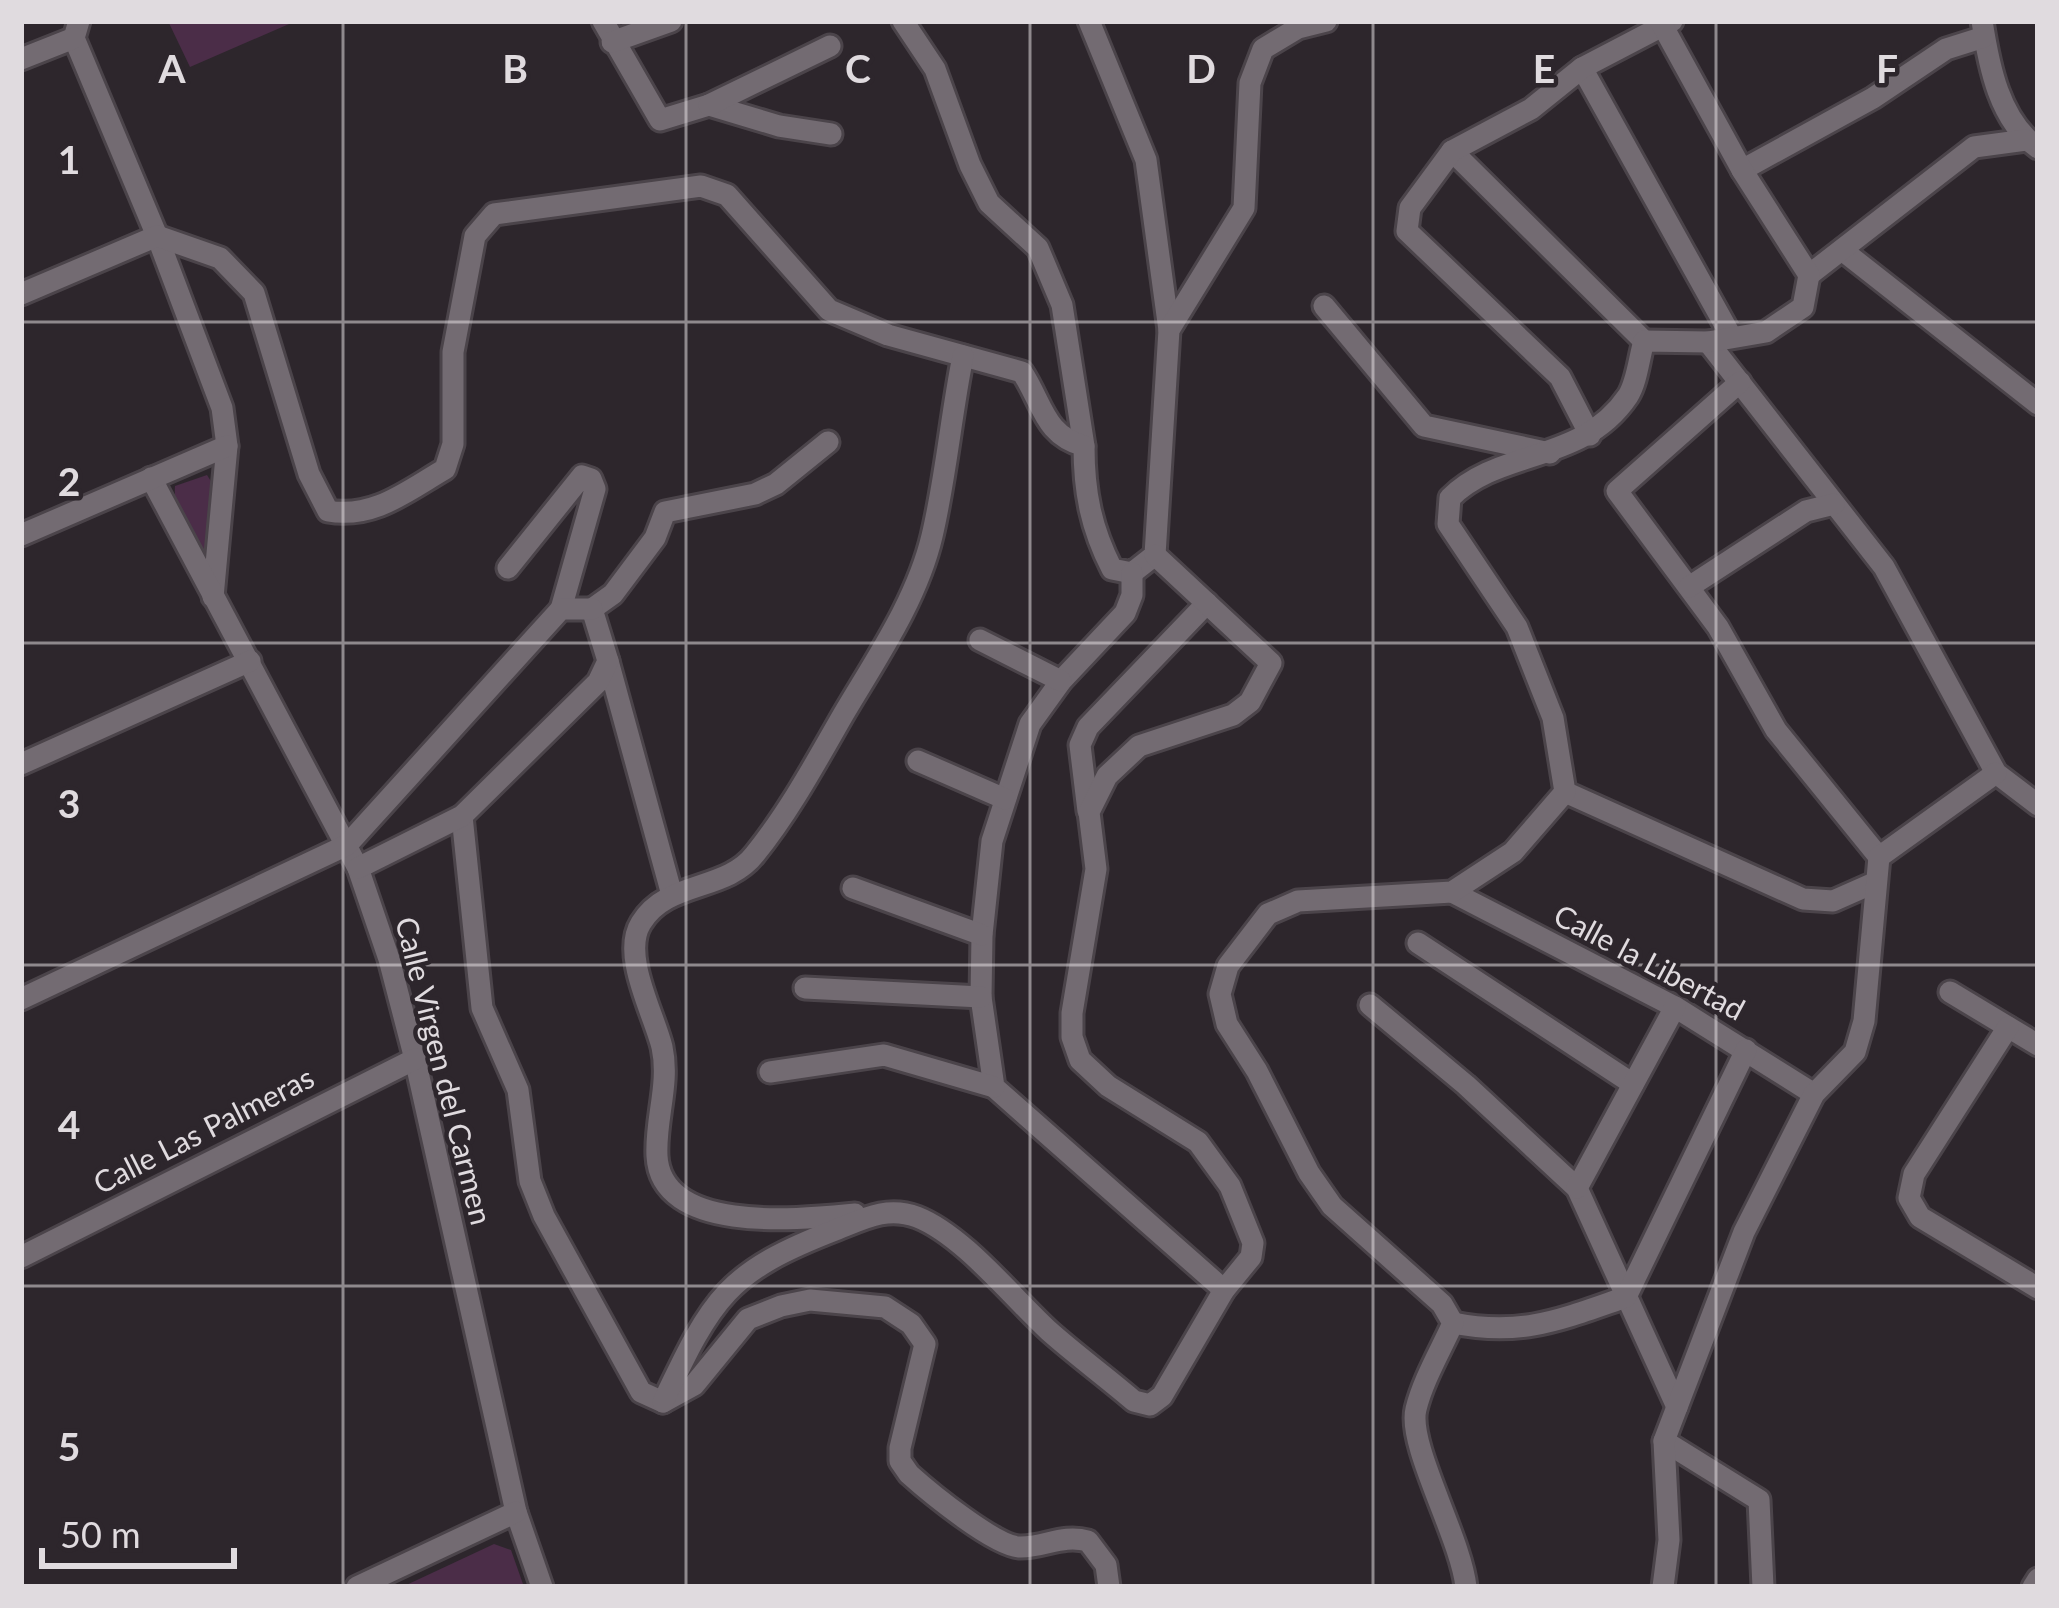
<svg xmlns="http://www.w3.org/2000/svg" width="2059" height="1608" font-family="Lato,sans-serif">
<rect width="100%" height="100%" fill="#2d262c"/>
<g fill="#4b2d48">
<polygon points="168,21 296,21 190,67"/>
<path d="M207,475l5,8 -7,72c-17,-17 -32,-45 -30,-69z"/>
<polygon points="494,1544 511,1550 524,1587 402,1587"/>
</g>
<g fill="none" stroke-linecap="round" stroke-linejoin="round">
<g stroke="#4b444a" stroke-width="27">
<g id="street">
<polyline points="79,21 74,38 157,236 222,408 227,446 213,597"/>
<polyline points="603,21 660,120 709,105 779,126 831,134"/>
<polyline points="903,21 935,69 970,165 989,203 1038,248 1062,305 1084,446"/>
<polyline points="1089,21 1146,160 1169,330"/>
<path d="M1982,21c7,45 17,99 56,127"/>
<polyline points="612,42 671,21"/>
<polyline points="21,59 74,38"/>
<polyline points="1582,68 1731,336"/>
<polyline points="709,105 830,46"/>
<polyline points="1452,151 1644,341"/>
<polyline points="1742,170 1873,98 1946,49 1984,37"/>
<polyline points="1842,250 2038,404"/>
<polyline points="1809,275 1974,147 2026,140"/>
<path d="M21,294l136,-58 63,22 34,35 55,181 19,37c46,8 79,-20 117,-42l8,-25v-92l22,-116 19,-22 207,-28 26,9 102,115 59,25 134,37c21,32 22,63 62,74 0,46 7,82 28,123l20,4 23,-18 14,-225 75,-122 6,-125 13,-34 35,-21 28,-7"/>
<polyline points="1324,306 1424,426 1550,453"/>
<polyline points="1708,342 1884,567 1996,773 2038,805"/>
<polyline points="1740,382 1617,491 1718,627 1776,730 1879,857"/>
<polyline points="1590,435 1560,377 1407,231 1410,208 1452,151 1531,109 1582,68 1672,21"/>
<polyline points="151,478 358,868 389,959 415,1059 516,1512 542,1587"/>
<polyline points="21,535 227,446"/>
<polyline points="508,568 582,476 591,479 595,489 561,609"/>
<polyline points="1132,573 1132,595 1125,613 1061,681 1030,724 992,841 982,935 981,997 994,1087 1224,1290"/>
<polyline points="1689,587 1806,511 1834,504"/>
<polyline points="980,640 1061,681"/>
<polyline points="608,661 672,895"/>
<polyline points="918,761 1005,799"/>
<polyline points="21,764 250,661"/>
<polyline points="1565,792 1803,899 1833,901 1876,882"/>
<polyline points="1088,811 1080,745 1088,727 1207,603"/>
<path d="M462,816l20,192 36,82 12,91 14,35 97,176 22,10 31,-17 54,-66 33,-13 29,-6 75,7 26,17 14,20 -25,104v13l9,13c20,18 88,74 112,73 24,0 42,-13 67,-6l18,24 3,22"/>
<polyline points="358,868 462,816 598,682 608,661 592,609 613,594 655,538 665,512 755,494 776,484 828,442"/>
<polyline points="853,888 982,935"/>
<polyline points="1452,892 1675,1007 1814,1094"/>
<polyline points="1418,943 1633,1084"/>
<polyline points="805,988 981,997"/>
<polyline points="1950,992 2038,1045"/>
<polyline points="21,999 347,845 561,609 592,609"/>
<polyline points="1370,1005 1466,1085 1577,1188 1677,1407"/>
<polyline points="2008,1027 1914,1174 1909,1198 1920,1217 2038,1288"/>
<polyline points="770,1072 884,1055 994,1087"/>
<polyline points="1577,1188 1675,1007"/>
<path d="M855,1214c-53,5 -194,21 -198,-58 -2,-37 13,-72 5,-109 -8,-33 -41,-92 -21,-124 26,-43 85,-31 114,-69 34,-42 61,-92 88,-139 33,-56 74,-115 89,-179 14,-59 19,-121 31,-180"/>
<polyline points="21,1257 415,1059"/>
<path d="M1453,1323c69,14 109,-4 173,-26l120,-247"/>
<path d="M663,1402c50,-105 63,-130 175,-173 27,-11 50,-23 79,-12 46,18 95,80 132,114 27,24 57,46 85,70l16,4 12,-9 62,-106 27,-33 2,-14 -23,-57 -32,-44 -90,-56 -28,-26 -8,-23v-24l24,-144 -7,-57 18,-36 32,-30 94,-31 17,-13 21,-39 -116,-108"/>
<polyline points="1664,1441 1759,1500 1763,1587"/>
<polyline points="357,1587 516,1512"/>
<path d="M1466,1587c-5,-49 -59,-142 -50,-178 7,-29 25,-59 37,-86l-11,-19 -110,-98 -23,-33 -52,-102 -30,-47 -7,-30 8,-28 40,-52 30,-13 154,-9 61,-40 52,-60 -12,-74 -36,-91 -69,-103 2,-26c50,-50 132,-34 178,-102 9,-14 11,-38 16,-55l64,1 58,-10 37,-25 6,-32 -67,-105 -82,-149"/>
<polyline points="1663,1587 1669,1540 1664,1441 1744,1232 1814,1094 1855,1052 1864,1021 1879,857 1996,773"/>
<polyline points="2033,1587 2038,1579"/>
</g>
</g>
<use href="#street" stroke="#736b72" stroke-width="21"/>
</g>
<path fill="none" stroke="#e0dbdf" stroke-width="3" stroke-opacity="0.55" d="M343,21v1566M686,21v1566M1030,21v1566M1373,21v1566M1716,21v1566M21,322h2017M21,643h2017M21,965h2017M21,1286h2017"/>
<g text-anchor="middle" stroke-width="9" stroke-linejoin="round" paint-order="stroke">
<g font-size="30" fill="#e0dbdf" stroke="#2d262c">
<text transform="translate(1649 963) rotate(28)" y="10">Calle la Libertad</text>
<text transform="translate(443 1071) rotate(76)" y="10">Calle Virgen del Carmen</text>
<text transform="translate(204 1131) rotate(-27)" y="10">Calle Las Palmeras</text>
</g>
</g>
<g font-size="39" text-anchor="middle" font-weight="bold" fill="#e0dbdf" stroke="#2d262c" stroke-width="9" stroke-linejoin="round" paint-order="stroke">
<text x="172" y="83">A</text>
<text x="515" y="83">B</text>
<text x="858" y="83">C</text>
<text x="1201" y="83">D</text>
<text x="1544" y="83">E</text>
<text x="1887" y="83">F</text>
<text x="69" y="174">1</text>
<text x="69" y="496">2</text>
<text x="69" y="818">3</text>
<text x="69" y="1139">4</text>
<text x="69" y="1461">5</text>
</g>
<rect width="2059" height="1608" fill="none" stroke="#e0dbdf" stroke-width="48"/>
<path d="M42 1548v18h192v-18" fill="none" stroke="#e0dbdf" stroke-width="6"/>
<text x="60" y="1548" font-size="36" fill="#e0dbdf" stroke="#2d262c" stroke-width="9" paint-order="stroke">50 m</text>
</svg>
